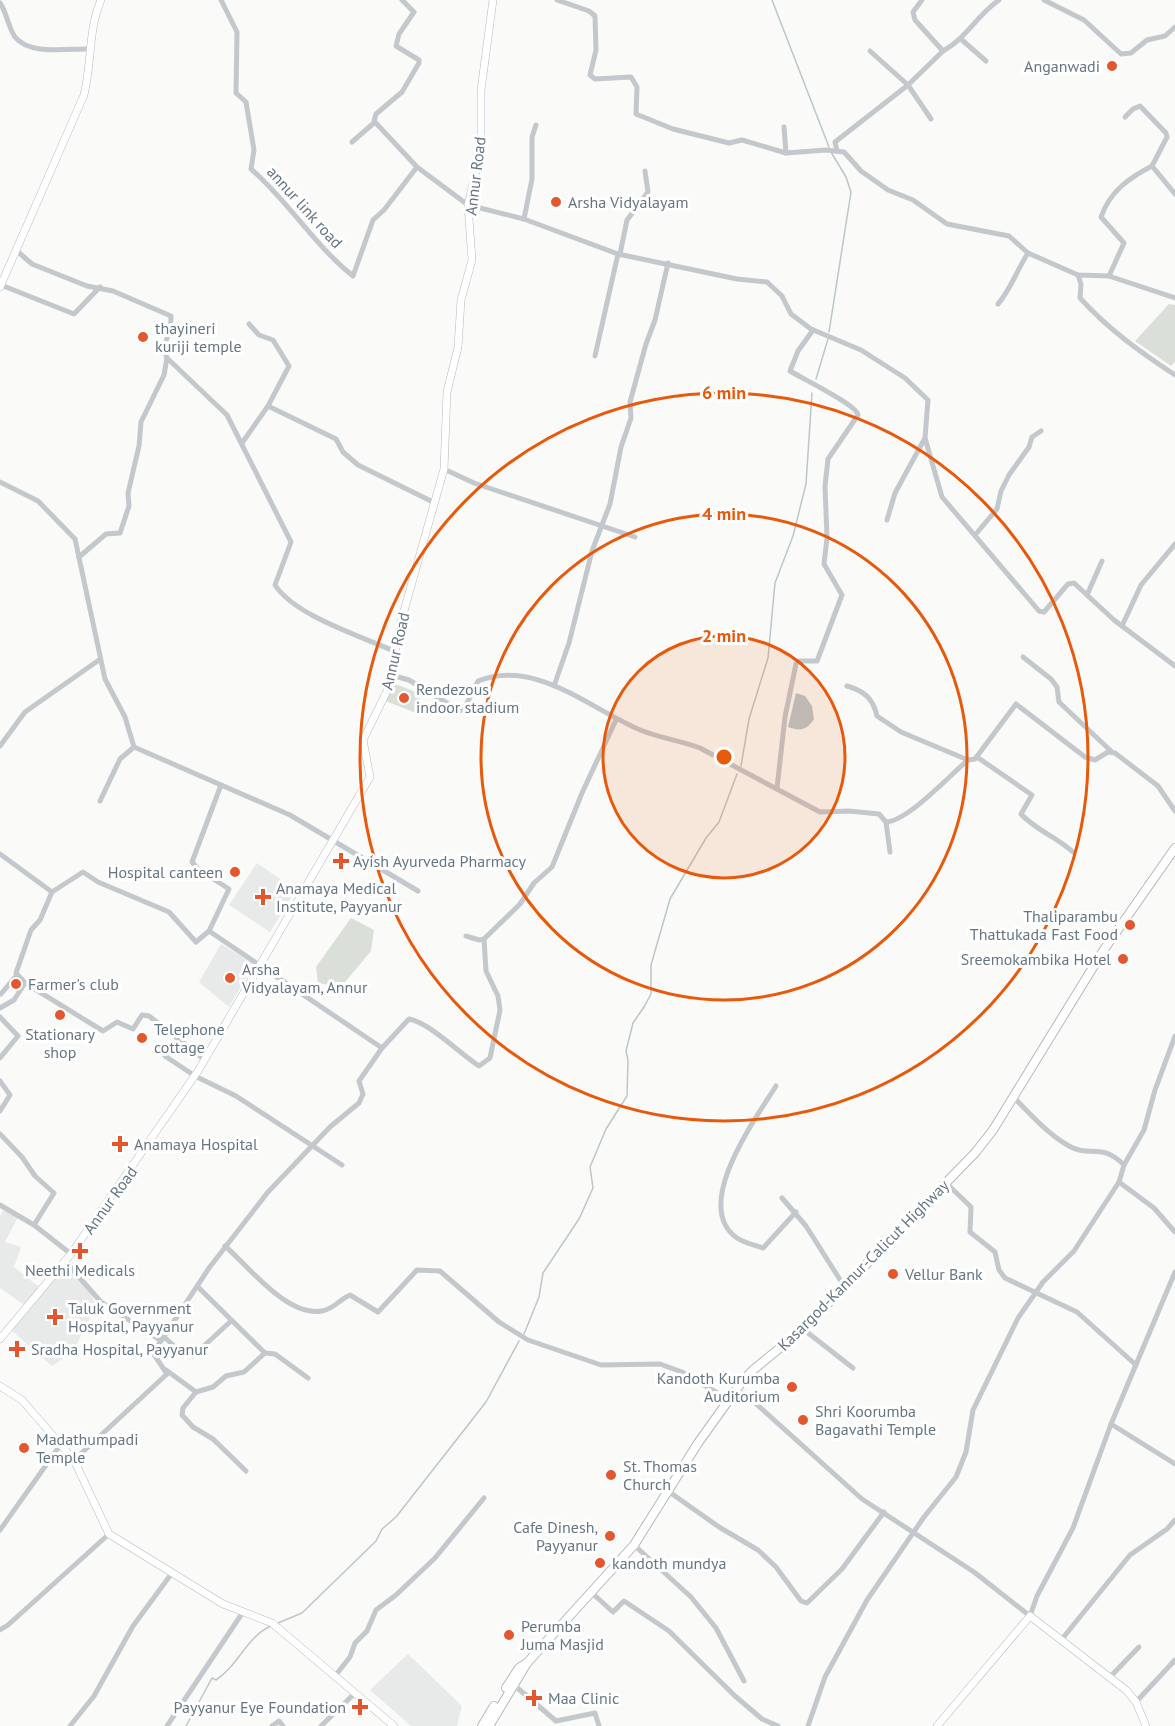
<svg xmlns="http://www.w3.org/2000/svg" width="1175" height="1726" font-family="'PT Sans',sans-serif">
<rect width="100%" height="100%" fill="#fafaf8"/>
<g fill="#e8e9e9">
<polygon points="257,863 296,890 270,932 229,905"/>
<polygon points="221,944 254,964 229,1007 199,982"/>
<polygon points="3,1210 18,1217 5,1242 21,1247 14,1267 39,1287 24,1305 0,1288 0,1216"/>
<polygon points="64,1266 87,1285 96,1305 73,1352 52,1366 10,1329"/>
<polygon points="408,1654 462,1706 457,1726 411,1726 370,1690"/>
</g>
<g fill="#dadfd7">
<polygon points="1169,304 1175,305 1175,362 1171,366 1135,341"/>
<polygon points="393,683 421,694 416,713 386,701"/>
<polygon points="351,918 374,930 371,951 341,987 318,983 316,967"/>
</g>
<path fill="#bbc7cb" d="M796,693l9,3 7,10 2,13c-8,12 -14,12 -26,8z"/>
<g fill="none" stroke-linecap="round" stroke-linejoin="round">
<g stroke="#bbc7cb" stroke-width="1.5">
<polyline points="772,0 829,147"/>
<polyline points="829,332 851,192 846,177 831,152"/>
<polyline points="816,379 828,339"/>
<polyline points="741,766 749,719 768,658 775,583 793,536 806,484 812,393"/>
<polyline points="651,994 644,1007 651,994 651,965 670,899 706,838 719,822 737,774"/>
<polyline points="524,1334 539,1297 543,1273 579,1219 593,1188 590,1167 606,1129 627,1096 628,1060 626,1051 633,1023 644,1007"/>
<polyline points="278,1623 302,1613 376,1541 382,1529 396,1517 486,1402 519,1341"/>
<path d="M186,1726l26,-48 4,2c23,-15 30,-43 55,-54"/>
</g>
<g stroke="#b5babe" stroke-width="8">
<g id="major">
<path d="M0,287l84,-192c8,-32 4,-65 17,-95"/>
<polyline points="0,1339 71,1254 198,1071 370,777 363,740 387,691 402,618 444,469 447,392 458,347 461,300 472,260 468,205 481,150 481,90 493,0"/>
<polyline points="0,1386 22,1400 74,1460 109,1534 223,1604 272,1623 394,1726"/>
<polyline points="937,1726 1030,1616 1126,1690 1136,1702 1146,1726"/>
</g>
</g>
<g stroke="#b4b9bd" stroke-width="10">
<g id="highway">
<polyline points="506,1688 519,1668 527,1663"/>
<polyline points="482,1726 494,1706"/>
<polyline points="489,1726 527,1663 634,1545 698,1443 741,1383 753,1370 803,1329 975,1153 993,1130 1103,951 1175,848"/>
</g>
</g>
<g stroke="#c3c8cc" stroke-width="5">
<path d="M221,0l16,32 -1,61 10,9 8,48 -3,19c38,33 63,76 102,107l20,-56 11,-10 33,-43 51,38 56,14 94,35 119,25 30,3 15,14 9,18 20,15 50,21 44,28 23,22 -3,38 17,59 97,114 5,1 24,-28 6,-1 40,37 61,46"/>
<polyline points="402,0 414,12 399,34 396,46 419,60 419,63 402,92 376,114 374,121 417,167"/>
<polyline points="557,0 589,11 595,16 596,50 590,75 595,79 631,77 637,87 636,114 673,129 729,143 742,140 786,153 826,150 844,152 861,171 888,190 913,200 947,224 1009,236 1028,253 1078,275 1109,276 1175,298"/>
<path d="M922,0l-9,12 2,8 28,31c26,-15 33,-35 56,-51"/>
<polyline points="1044,0 1084,20 1121,54 1131,53 1147,40 1165,36 1175,27"/>
<path d="M0,3c7,10 8,24 15,34 15,19 54,11 76,12"/>
<polyline points="962,40 986,61"/>
<polyline points="870,51 908,85 931,119"/>
<polyline points="1125,117 1133,109 1140,106 1166,133 1167,137 1152,166"/>
<polyline points="784,127 786,153"/>
<polyline points="352,142 375,122"/>
<polyline points="837,151 835,142 908,85 943,51"/>
<polyline points="524,219 532,179 532,137 536,125"/>
<path d="M17,251l15,13 55,22 26,5 58,25c1,14 -10,30 -4,42l60,57 64,127 -16,43c20,31 86,51 121,67"/>
<polyline points="620,254 627,220 648,192 645,171"/>
<path d="M1078,275l3,9 -1,14c28,31 60,54 95,77"/>
<path d="M1109,276l15,-33 -23,-26c9,-26 28,-39 51,-51l23,28"/>
<polyline points="1,285 74,314 100,287"/>
<path d="M998,304c13,-15 19,-34 30,-51"/>
<polyline points="595,356 618,254"/>
<polyline points="268,406 336,439 343,452 358,465 435,503"/>
<polyline points="242,443 268,406 289,366 273,340 259,335 249,324"/>
<polyline points="444,469 474,483 635,537"/>
<polyline points="0,482 38,501 75,539 105,679 125,717 134,747 290,815 418,891"/>
<polyline points="887,520 895,493 925,438"/>
<polyline points="975,535 997,509 1001,491 1009,475 1029,447 1032,437 1041,431"/>
<polyline points="79,557 106,534 120,533 129,506 128,493 139,446 141,422 164,375 167,358"/>
<polyline points="1087,595 1102,561"/>
<polyline points="1122,626 1141,585 1175,544"/>
<polyline points="1023,657 1051,679 1057,687 1059,702 1112,752"/>
<path d="M391,675l18,5 51,31 4,-2 14,-28c56,-23 111,27 160,48 20,9 41,11 62,19l120,64 29,-1 30,3 7,8c22,-1 64,-47 82,-62l7,-1 41,-55 69,53 10,3 13,-8 7,1 43,33 17,25"/>
<polyline points="554,686 569,643 592,551 610,504 621,447 631,418 630,402 646,344 655,320 668,263"/>
<path d="M847,686c17,5 26,12 30,30l24,16 67,28"/>
<polyline points="0,746 25,712 99,660"/>
<path d="M977,757l55,38 -11,19c13,15 36,23 52,38"/>
<path d="M777,788l8,-71 11,-53 3,-3h18l25,-66 -18,-31 3,-26 -2,-52 3,-27 30,-44c-1,-10 -55,-36 -68,-44l8,-20 15,-21"/>
<polyline points="100,801 120,759 134,747"/>
<polyline points="886,822 890,852"/>
<polyline points="0,854 52,892 83,872 98,882 169,912 196,942 209,931 382,1048 359,1081 363,1094 359,1103 330,1127 268,1192 209,1268 153,1353 167,1374 74,1460"/>
<polyline points="209,931 229,889 199,870 192,862 221,785"/>
<polyline points="466,936 479,940 484,939 520,904 534,883 552,867 582,793 616,720"/>
<polyline points="25,983 16,973 31,930 40,920 52,892"/>
<polyline points="1,994 16,976"/>
<polyline points="0,1008 14,1000 25,983 103,1031 117,1022 133,1029 142,1015 149,1016 205,1060"/>
<polyline points="0,1017 18,1036 0,1058"/>
<path d="M382,1048l27,-29c21,4 50,34 70,47l11,-8 10,-48 -2,-14 -12,-25 -2,-32"/>
<polyline points="165,1056 195,1076 236,1096 342,1165"/>
<polyline points="0,1081 10,1095 0,1111"/>
<path d="M776,1086c-20,32 -85,120 -39,152 7,5 18,7 26,10l33,-36"/>
<path d="M1012,1096c18,17 35,38 57,50 21,12 32,-4 55,19l-5,17 35,26 21,24"/>
<polyline points="0,1134 22,1157 35,1176 54,1193 34,1225 71,1254"/>
<polyline points="1124,1165 1144,1130 1155,1090 1175,1036"/>
<polyline points="945,1182 971,1207 970,1232 995,1252 999,1270 1005,1278 1077,1312 1136,1365"/>
<polyline points="782,1198 806,1226 844,1286"/>
<polyline points="0,1205 34,1225"/>
<path d="M225,1246c24,21 62,71 97,65 12,-2 18,-12 28,-16l28,17 39,-42 23,1 59,51 29,18 73,25 59,-1 22,8 47,28 15,-7 118,106 112,73 56,44 7,-20 36,-68 38,-104 64,40"/>
<polyline points="65,1261 101,1302 160,1340"/>
<polyline points="198,1287 265,1353 275,1354 308,1378"/>
<polyline points="803,1329 853,1368"/>
<polyline points="163,1336 182,1353 193,1356 231,1321"/>
<polyline points="166,1370 196,1392 183,1408 182,1415 193,1427 213,1439 246,1471"/>
<polyline points="196,1392 213,1387 226,1376 244,1372 265,1353"/>
<polyline points="1111,1424 1175,1272"/>
<polyline points="668,1491 719,1527 758,1550 776,1567 801,1601 807,1603 842,1569 884,1512"/>
<polyline points="0,1530 61,1444"/>
<polyline points="634,1545 691,1597 716,1628 744,1681"/>
<polyline points="592,1593 613,1612 624,1601 669,1631 735,1696 762,1719 778,1726"/>
<polyline points="0,1630 8,1625 109,1534"/>
<polyline points="1062,1639 1130,1555 1167,1529 1175,1520"/>
<polyline points="335,1676 350,1657 355,1643 367,1631 376,1610 396,1595 435,1558 484,1498"/>
<polyline points="1110,1677 1139,1647"/>
<polyline points="514,1685 556,1721 595,1713 599,1726"/>
<polyline points="1136,1702 1175,1660"/>
<polyline points="70,1726 94,1696 133,1626 172,1573"/>
<polyline points="167,1726 243,1612"/>
<polyline points="272,1726 279,1721 283,1726"/>
<polyline points="321,1726 355,1693"/>
<polyline points="808,1726 825,1677 867,1600 924,1517 956,1477 966,1452 973,1410 1018,1318 1043,1282 1074,1251 1119,1182"/>
</g>
<use href="#major" stroke="#fff" stroke-width="7"/>
<use href="#highway" stroke="#fff" stroke-width="8"/>
</g>
<circle cx="724" cy="757" r="121" fill="#e8590c" fill-opacity=".12"/>
<g fill="none" stroke="#e8590c" stroke-width="3">
<circle cx="724" cy="757" r="121"/>
<circle cx="724" cy="757" r="243"/>
<circle cx="724" cy="757" r="364"/>
</g>
<g fill="#e4572e" stroke="#fff" stroke-width="2">
<circle cx="1112" cy="66" r="6"/>
<circle cx="556" cy="202" r="6"/>
<circle cx="143" cy="337" r="6"/>
<circle cx="404" cy="698" r="6"/>
<path d="M338 852h6v6h6v6h-6v6h-6v-6h-6v-6h6z"/>
<circle cx="235" cy="872" r="6"/>
<path d="M260 888h6v6h6v6h-6v6h-6v-6h-6v-6h6z"/>
<circle cx="1130" cy="925" r="6"/>
<circle cx="1123" cy="959" r="6"/>
<circle cx="230" cy="978" r="6"/>
<circle cx="16" cy="984" r="6"/>
<circle cx="60" cy="1015" r="6"/>
<circle cx="142" cy="1038" r="6"/>
<path d="M117 1135h6v6h6v6h-6v6h-6v-6h-6v-6h6z"/>
<path d="M77 1242h6v6h6v6h-6v6h-6v-6h-6v-6h6z"/>
<circle cx="893" cy="1274" r="6"/>
<path d="M52 1308h6v6h6v6h-6v6h-6v-6h-6v-6h6z"/>
<path d="M14 1340h6v6h6v6h-6v6h-6v-6h-6v-6h6z"/>
<circle cx="792" cy="1387" r="6"/>
<circle cx="803" cy="1420" r="6"/>
<circle cx="24" cy="1448" r="6"/>
<circle cx="611" cy="1475" r="6"/>
<circle cx="610" cy="1536" r="6"/>
<circle cx="600" cy="1563" r="6"/>
<circle cx="509" cy="1635" r="6"/>
<path d="M531 1689h6v6h6v6h-6v6h-6v-6h-6v-6h6z"/>
<path d="M357 1698h6v6h6v6h-6v6h-6v-6h-6v-6h6z"/>
</g>
<g text-anchor="middle" stroke-width="6" stroke-linejoin="round" paint-order="stroke">
<g font-size="16" fill="#657683" stroke="#fff" text-anchor="start">
<text x="1100" y="72" text-anchor="end">Anganwadi</text>
<text x="568" y="208">Arsha Vidyalayam</text>
<text x="155" y="334">thayineri<tspan x="155" dy="18">kuriji temple</tspan></text>
<text x="416" y="695">Rendezous<tspan x="416" dy="18">indoor stadium</tspan></text>
<text x="353" y="867">Ayish Ayurveda Pharmacy</text>
<text x="223" y="878" text-anchor="end">Hospital canteen</text>
<text x="276" y="894">Anamaya Medical<tspan x="276" dy="18">Institute, Payyanur</tspan></text>
<text x="1118" y="922" text-anchor="end">Thaliparambu<tspan x="1118" dy="18">Thattukada Fast Food</tspan></text>
<text x="1111" y="965" text-anchor="end">Sreemokambika Hotel</text>
<text x="242" y="975">Arsha<tspan x="242" dy="18">Vidyalayam, Annur</tspan></text>
<text x="28" y="990">Farmer's club</text>
<text x="154" y="1035">Telephone<tspan x="154" dy="18">cottage</tspan></text>
<text x="60" y="1040" text-anchor="middle">Stationary<tspan x="60" dy="18">shop</tspan></text>
<text x="134" y="1150">Anamaya Hospital</text>
<text x="80" y="1276" text-anchor="middle">Neethi Medicals</text>
<text x="905" y="1280">Vellur Bank</text>
<text x="68" y="1314">Taluk Government<tspan x="68" dy="18">Hospital, Payyanur</tspan></text>
<text x="31" y="1355">Sradha Hospital, Payyanur</text>
<text x="780" y="1384" text-anchor="end">Kandoth Kurumba<tspan x="780" dy="18">Auditorium</tspan></text>
<text x="815" y="1417">Shri Koorumba<tspan x="815" dy="18">Bagavathi Temple</tspan></text>
<text x="36" y="1445">Madathumpadi<tspan x="36" dy="18">Temple</tspan></text>
<text x="623" y="1472">St. Thomas<tspan x="623" dy="18">Church</tspan></text>
<text x="598" y="1533" text-anchor="end">Cafe Dinesh,<tspan x="598" dy="18">Payyanur</tspan></text>
<text x="612" y="1569">kandoth mundya</text>
<text x="521" y="1632">Perumba<tspan x="521" dy="18">Juma Masjid</tspan></text>
<text x="548" y="1704">Maa Clinic</text>
<text x="346" y="1713" text-anchor="end">Payyanur Eye Foundation</text>
</g>
<g font-size="16" fill="#657683" stroke="#fff">
<text transform="translate(475 176) rotate(-83)" y="6">Annur Road</text>
<text transform="translate(305 207) rotate(48)" y="6">annur link road</text>
<text transform="translate(395 651) rotate(-77)" y="6">Annur Road</text>
<text transform="translate(110 1200) rotate(-54)" y="6">Annur Road</text>
<text transform="translate(863 1265) rotate(-45)" y="6">Kasargod-Kannur-Calicut Highway</text>
</g>
</g>
<circle cx="724" cy="757" r="9" fill="#e8590c" stroke="#fff" stroke-width="3"/>
<g font-size="18" text-anchor="middle" font-weight="bold" fill="#e8590c" stroke="#fff" stroke-width="6" stroke-linejoin="round" paint-order="stroke">
<text x="724" y="399">6 min</text>
<text x="724" y="520">4 min</text>
<text x="724" y="642">2 min</text>
</g>
</svg>
